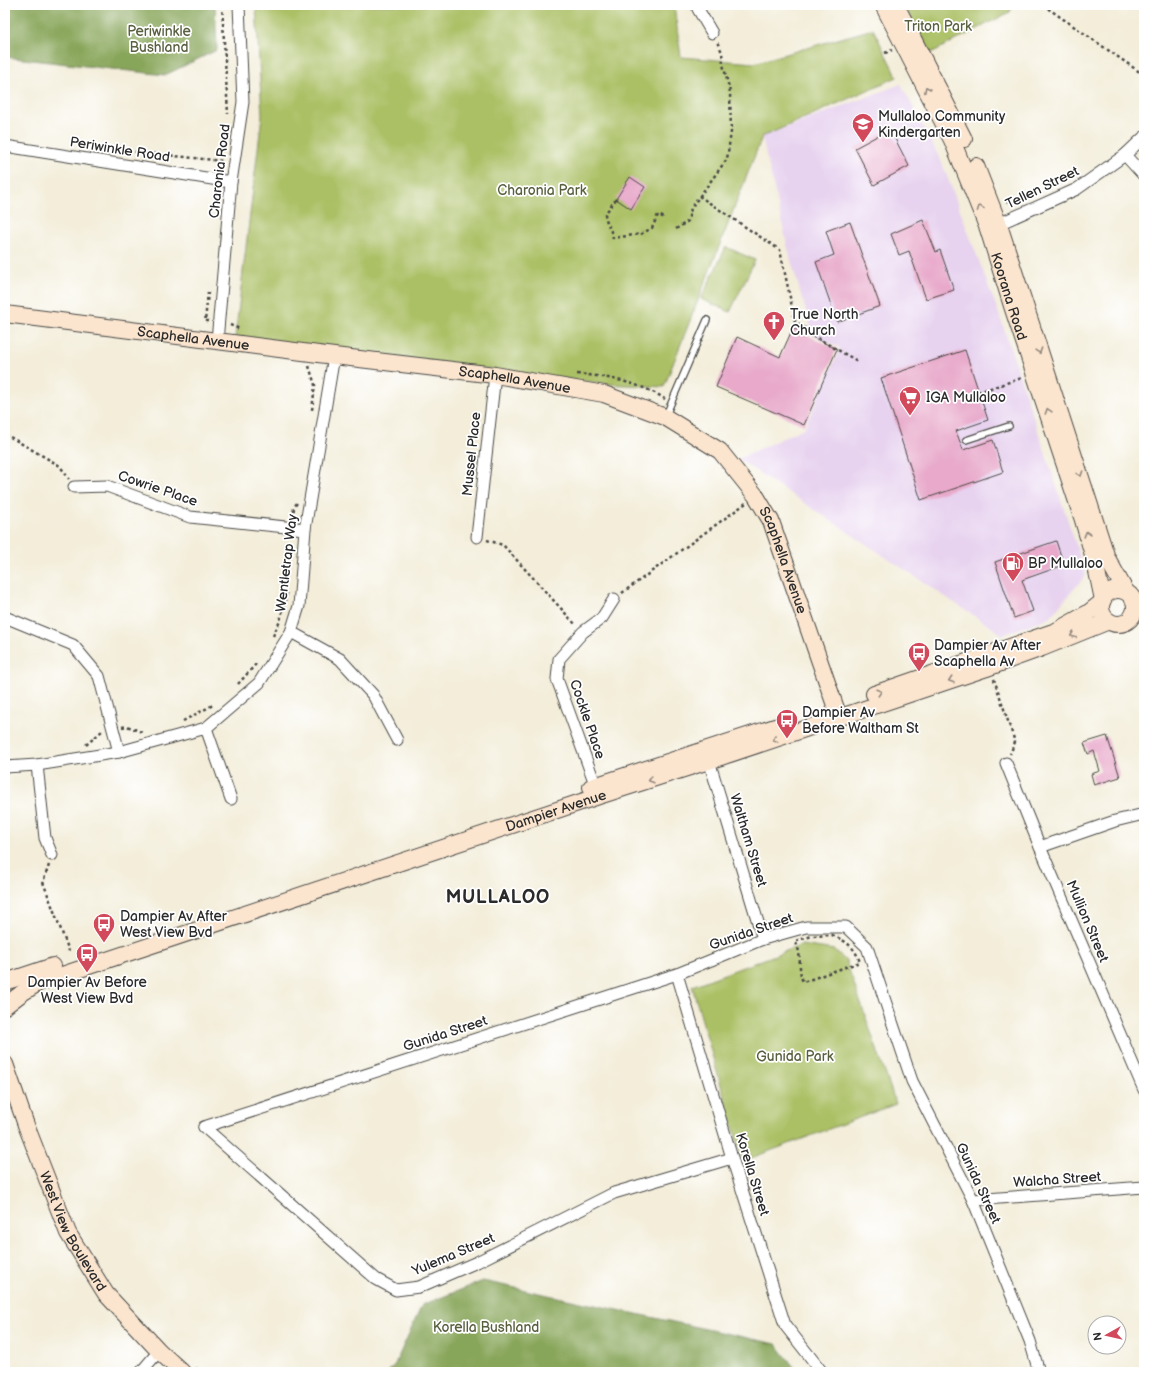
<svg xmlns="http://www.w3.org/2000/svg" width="1149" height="1377" font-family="'Balsamiq Sans',sans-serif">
<rect width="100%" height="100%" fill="#fff"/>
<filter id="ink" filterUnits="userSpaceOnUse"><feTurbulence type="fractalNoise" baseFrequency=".025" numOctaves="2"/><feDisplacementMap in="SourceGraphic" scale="8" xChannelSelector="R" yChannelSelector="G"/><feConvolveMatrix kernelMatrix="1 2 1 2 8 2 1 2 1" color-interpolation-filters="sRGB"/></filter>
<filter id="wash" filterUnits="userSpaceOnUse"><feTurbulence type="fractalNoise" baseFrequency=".012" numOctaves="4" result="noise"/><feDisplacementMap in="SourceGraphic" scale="16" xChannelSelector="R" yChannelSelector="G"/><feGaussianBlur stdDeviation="0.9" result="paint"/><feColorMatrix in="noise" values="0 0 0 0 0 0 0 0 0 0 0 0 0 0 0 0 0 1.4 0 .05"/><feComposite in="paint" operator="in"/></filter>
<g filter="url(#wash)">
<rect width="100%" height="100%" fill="#f3edd9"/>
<polygon fill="#e7d2ef" points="901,84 942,163 999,314 1086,575 1050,617 1003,635 738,459 804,428 840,348 813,335 790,257 762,137"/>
<g fill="#abc065" stroke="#6b7648">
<polygon points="256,5 674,5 681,57 754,63 873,29 897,77 762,137 664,387 607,384 235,337 262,116"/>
<polygon points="905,5 1012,5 1010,12 929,54"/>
<polygon points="726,247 755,260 730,312 701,299"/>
<polygon points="802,945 834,950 846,961 896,1104 743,1161 692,986"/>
</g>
<g fill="#88a65a" stroke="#5a6842">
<polygon points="5,5 215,5 217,50 165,75 5,57"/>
<polygon points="483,1281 776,1344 798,1372 388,1372 395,1364 422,1305"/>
</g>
<g id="blocks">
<g fill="#e8a9ca">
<polygon points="890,129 909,166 874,185 855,148"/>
<polygon points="630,177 645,187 631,209 616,199"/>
<polygon points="923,220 936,252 940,250 954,290 926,299 909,251 899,255 891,234"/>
<polygon points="850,222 880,306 837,322 816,262 834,255 826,231"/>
<polygon points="793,328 837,349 804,425 716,387 737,337 780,357"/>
<polygon points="965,350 988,420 956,431 963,450 993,440 1003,472 921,500 881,378"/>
<polygon points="1056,541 1064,565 1022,580 1033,611 1014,618 995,562"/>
<polygon points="1107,736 1120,777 1094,785 1091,774 1100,771 1094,751 1088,754 1084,743"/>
</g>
</g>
</g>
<g filter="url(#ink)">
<use href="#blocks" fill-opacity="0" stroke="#494845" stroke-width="1"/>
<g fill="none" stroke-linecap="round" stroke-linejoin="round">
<g stroke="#494845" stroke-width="8">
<g id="lane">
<polyline points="666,415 707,320"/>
<polyline points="966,440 1009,426"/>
</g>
</g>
<g stroke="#494845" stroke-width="13">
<g id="street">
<polyline points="697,5 698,9 712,33"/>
<polyline points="5,146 231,182"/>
<polyline points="1125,155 1144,176"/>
<polyline points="992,227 1077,189 1125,155 1144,137"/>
<polyline points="217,341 231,182 243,102 239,5"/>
<polyline points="74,487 107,486 190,517 305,529"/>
<polyline points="477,537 495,375"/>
<polyline points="5,617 73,645 99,676 119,752"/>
<polyline points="291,632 340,659 373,695 397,740"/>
<polyline points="206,728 231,799"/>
<polyline points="707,754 763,939"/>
<polyline points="1006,763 1040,847 1144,1090"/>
<polyline points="37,765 45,838 52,855"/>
<polyline points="5,767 37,765 119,752 206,728 259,683 291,632 299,606 305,529 334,356"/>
<polyline points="598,792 557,679 559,659 583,632 602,618 614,599"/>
<polyline points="1040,847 1115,821 1144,814"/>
<polyline points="677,974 732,1158 785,1325 822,1372"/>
<polyline points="204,1127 677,974 763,939 806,927 846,927 867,947 912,1081 973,1200 1030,1341 1039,1372"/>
<polyline points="204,1127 376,1279 396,1290 419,1287 477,1262 614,1193 732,1158"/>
<polyline points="973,1200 1144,1187"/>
<polyline points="141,1372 159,1351"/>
</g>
</g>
<g stroke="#494845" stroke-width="18">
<g id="secondary">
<path id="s1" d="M883,5l69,135 36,89 25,80 70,211 12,42 8,38"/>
<polyline points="896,5 964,139"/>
<polyline points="976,166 999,225 1107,558 1126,592"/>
<path id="s2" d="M5,314l329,42 161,19 109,19 61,23 55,34 36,45 15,25 68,196"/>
<circle cx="1118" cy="607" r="17"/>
<polyline points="874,694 1056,631 1088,613 1102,602"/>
<polyline points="591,787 784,724"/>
<polyline points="5,982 53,966"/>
<path id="s3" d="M5,1006l17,-13 16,-10 561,-187 110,-35 278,-93 55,-20 67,-27"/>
<path id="s4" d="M5,1064l21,61 42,108 38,61 53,57 23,21"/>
</g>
</g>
<g stroke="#494845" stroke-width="2.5" stroke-dasharray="3 3" stroke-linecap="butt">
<polyline points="222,5 228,114"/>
<polyline points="1043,5 1144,75"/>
<polyline points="885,53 892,50"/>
<polyline points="99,148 223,161"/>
<polyline points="699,196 780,250 795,321 824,342 859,362"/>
<path d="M616,199l-11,15c1,9 6,15 8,24l28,-4 11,-6 6,-13 7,3"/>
<polyline points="1006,201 1015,203"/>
<polyline points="676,229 688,221 691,208 727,159 731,132 730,92 723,64 722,52 717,42"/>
<polyline points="208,292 205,321 209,321"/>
<polyline points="230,325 240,329"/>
<polyline points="309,366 315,385 312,410"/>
<path d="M577,374c28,2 65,9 88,25"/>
<polyline points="978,392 1022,378"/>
<polyline points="5,434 60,466 69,479"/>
<polyline points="293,517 294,507 297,503"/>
<polyline points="487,540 503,545 576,625"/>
<polyline points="622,593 746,503"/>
<polyline points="273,636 280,621 287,593"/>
<polyline points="994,679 1015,742 1010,754"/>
<polyline points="238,684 256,664"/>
<polyline points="183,721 213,705"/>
<polyline points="122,727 127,726 144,733"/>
<polyline points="86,745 102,731"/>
<polyline points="49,865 43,882 69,951"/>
<path d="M832,935c15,7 22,11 28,27l-57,20c-6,-14 0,-27 -8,-41l17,-5z"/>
<polyline points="196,1368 200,1372"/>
</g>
<use href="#lane" stroke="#fff" stroke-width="5.5"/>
<use href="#street" stroke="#fff" stroke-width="11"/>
<use href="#secondary" stroke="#fbe5cf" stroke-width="16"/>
</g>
<defs><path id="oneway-chevron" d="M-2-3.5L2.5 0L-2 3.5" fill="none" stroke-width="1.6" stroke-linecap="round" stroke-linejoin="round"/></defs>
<g stroke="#93887d">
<use href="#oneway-chevron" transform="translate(927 89) rotate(-117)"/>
<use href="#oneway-chevron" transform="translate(980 208) rotate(-111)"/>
<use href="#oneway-chevron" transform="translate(1039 351) rotate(72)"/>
<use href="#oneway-chevron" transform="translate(1048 411) rotate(-108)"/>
<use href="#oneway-chevron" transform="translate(1080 474) rotate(72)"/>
<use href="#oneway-chevron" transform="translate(1087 534) rotate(-106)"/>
<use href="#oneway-chevron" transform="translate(1073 635) rotate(158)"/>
<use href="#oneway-chevron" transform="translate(951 680) rotate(162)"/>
<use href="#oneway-chevron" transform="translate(879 692) rotate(-19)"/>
<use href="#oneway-chevron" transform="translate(775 739) rotate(161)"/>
<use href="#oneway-chevron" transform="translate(651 780) rotate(162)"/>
</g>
</g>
<defs>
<g id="school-pin" transform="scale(1.15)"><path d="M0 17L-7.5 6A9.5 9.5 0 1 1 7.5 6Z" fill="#d1495b" stroke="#fff"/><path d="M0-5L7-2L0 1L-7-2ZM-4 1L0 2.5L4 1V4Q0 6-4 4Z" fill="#fff"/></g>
<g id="church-pin" transform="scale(1.15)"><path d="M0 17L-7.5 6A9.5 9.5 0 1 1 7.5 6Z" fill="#d1495b" stroke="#fff"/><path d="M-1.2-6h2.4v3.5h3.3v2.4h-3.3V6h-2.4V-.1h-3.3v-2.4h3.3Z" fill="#fff"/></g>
<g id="supermarket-pin" transform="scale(1.15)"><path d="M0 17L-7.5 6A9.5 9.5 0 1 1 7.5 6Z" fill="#d1495b" stroke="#fff"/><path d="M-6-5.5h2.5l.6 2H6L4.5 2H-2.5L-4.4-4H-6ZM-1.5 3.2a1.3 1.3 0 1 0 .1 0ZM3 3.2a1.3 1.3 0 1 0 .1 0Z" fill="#fff"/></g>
<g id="fuel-pin" transform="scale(1.15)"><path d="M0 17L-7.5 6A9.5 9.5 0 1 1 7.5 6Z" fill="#d1495b" stroke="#fff"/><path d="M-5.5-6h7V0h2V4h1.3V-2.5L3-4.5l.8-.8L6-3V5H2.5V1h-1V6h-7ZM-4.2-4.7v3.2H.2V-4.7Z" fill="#fff"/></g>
<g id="bus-pin" transform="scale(1.15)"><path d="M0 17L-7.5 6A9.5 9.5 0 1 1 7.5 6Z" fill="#d1495b" stroke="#fff"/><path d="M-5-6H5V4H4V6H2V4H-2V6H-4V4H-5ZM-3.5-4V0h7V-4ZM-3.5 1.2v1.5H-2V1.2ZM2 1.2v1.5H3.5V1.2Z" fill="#fff"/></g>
</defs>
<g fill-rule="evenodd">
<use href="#school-pin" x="863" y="124"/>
<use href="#church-pin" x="774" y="322"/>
<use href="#supermarket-pin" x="910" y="397"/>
<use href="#fuel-pin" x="1013" y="563"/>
<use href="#bus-pin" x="919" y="653"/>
<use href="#bus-pin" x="787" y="720"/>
<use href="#bus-pin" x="104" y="924"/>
<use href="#bus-pin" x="87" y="954"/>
</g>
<g text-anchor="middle" stroke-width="3.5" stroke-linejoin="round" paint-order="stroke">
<g font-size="14" fill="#585f3f" stroke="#fff">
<text x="938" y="31">Triton Park</text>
<text x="159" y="36">Periwinkle<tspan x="159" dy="16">Bushland</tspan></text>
<text x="542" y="195">Charonia Park</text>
<text x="795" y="1061">Gunida Park</text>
<text x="486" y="1332">Korella Bushland</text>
</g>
<g font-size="14" fill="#2b2b2b" stroke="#fff" text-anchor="start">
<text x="878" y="121">Mullaloo Community<tspan x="878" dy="16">Kindergarten</tspan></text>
<text x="790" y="319">True North<tspan x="790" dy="16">Church</tspan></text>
<text x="926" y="402">IGA Mullaloo</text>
<text x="1028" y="568">BP Mullaloo</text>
<text x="934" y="650">Dampier Av After<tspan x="934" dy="16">Scaphella Av</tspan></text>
<text x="802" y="717">Dampier Av<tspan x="802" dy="16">Before Waltham St</tspan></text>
<text x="120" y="921">Dampier Av After<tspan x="120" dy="16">West View Bvd</tspan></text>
<text x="87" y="987" text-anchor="middle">Dampier Av Before<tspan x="87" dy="16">West View Bvd</tspan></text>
</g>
<g font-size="14" fill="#2b2b2b" stroke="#fff">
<text transform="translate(120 149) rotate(9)" y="5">Periwinkle Road</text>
<text transform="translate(219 171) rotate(-83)" y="5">Charonia Road</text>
<text transform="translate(1042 187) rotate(-26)" y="5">Tellen Street</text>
<text dy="5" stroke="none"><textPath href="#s1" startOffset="318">Koorana Road</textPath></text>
<text dy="5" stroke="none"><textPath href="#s2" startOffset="190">Scaphella Avenue</textPath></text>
<text dy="5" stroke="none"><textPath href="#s2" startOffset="514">Scaphella Avenue</textPath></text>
<text transform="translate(471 454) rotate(-84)" y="5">Mussel Place</text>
<text transform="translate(158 488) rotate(19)" y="5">Cowrie Place</text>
<text dy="5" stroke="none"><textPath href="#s2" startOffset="862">Scaphella Avenue</textPath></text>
<text transform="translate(286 563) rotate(-83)" y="5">Wentletrap Way</text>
<text transform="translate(588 719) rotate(71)" y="5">Cockle Place</text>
<text dy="5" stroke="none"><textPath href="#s3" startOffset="586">Dampier Avenue</textPath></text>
<text transform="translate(749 840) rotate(73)" y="5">Waltham Street</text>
<text transform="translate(1088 921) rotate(67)" y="5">Mullion Street</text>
<text transform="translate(751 931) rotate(-19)" y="5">Gunida Street</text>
<text transform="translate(445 1033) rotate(-18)" y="5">Gunida Street</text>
<text transform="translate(753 1174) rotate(73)" y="5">Korella Street</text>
<text transform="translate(1057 1179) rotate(-4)" y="5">Walcha Street</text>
<text transform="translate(979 1183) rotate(65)" y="5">Gunida Street</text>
<text dy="5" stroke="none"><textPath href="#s4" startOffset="181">West View Boulevard</textPath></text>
<text transform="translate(453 1254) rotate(-23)" y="5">Yulema Street</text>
</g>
<g font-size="18" font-weight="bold" letter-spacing="1" fill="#2b2b2b" stroke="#fff">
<text x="498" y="903">MULLALOO</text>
</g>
</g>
<rect width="1149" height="1377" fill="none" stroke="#fff" stroke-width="20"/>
<g transform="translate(1107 1335) rotate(262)"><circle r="19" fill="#ffffff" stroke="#aaaaaa"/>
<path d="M0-3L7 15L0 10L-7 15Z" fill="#d1495b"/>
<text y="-6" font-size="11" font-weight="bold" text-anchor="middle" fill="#2b2b2b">N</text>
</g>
</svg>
